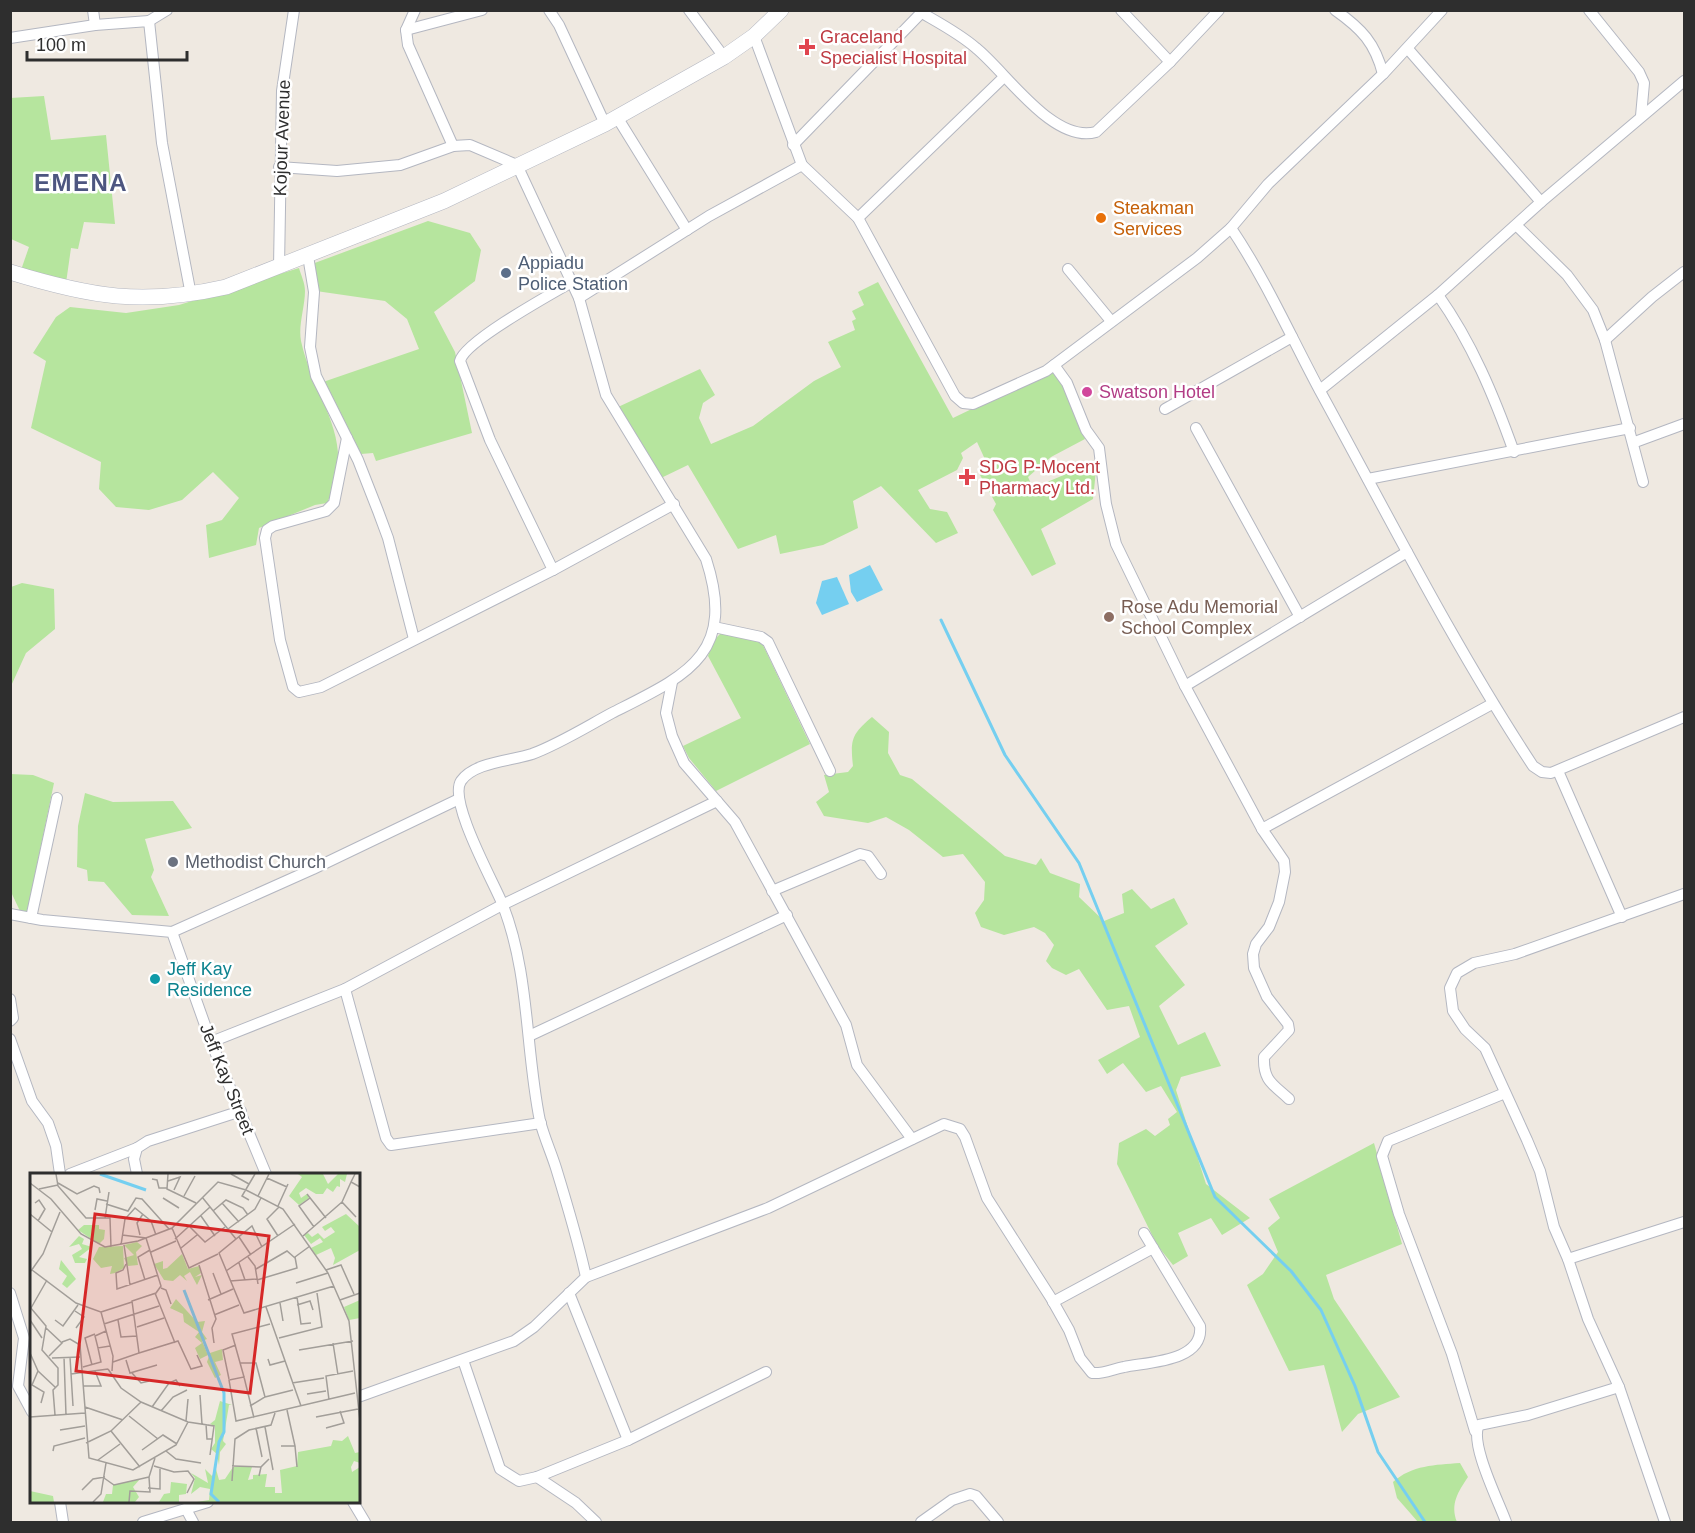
<svg xmlns="http://www.w3.org/2000/svg" width="1695" height="1533" font-family="Arial,sans-serif">
<rect width="100%" height="100%" fill="#efe9e1"/>
<g fill="#b6e59e">
<polygon points="44,96 51,140 106,135 115,224 84,222 78,249 71,248 66,283 21,270 29,247 11,239 10,98"/>
<polygon points="428,221 470,233 481,250 475,281 434,312 455,352 472,433 376,461 373,453 361,454 323,382 419,349 407,319 385,301 316,291 312,264"/>
<path d="M299,268c2,7 6,15 6,23 0,16 -7,34 -4,50 13,60 58,99 26,162l-12,2 -56,23 -3,17 -47,13 -3,-33 16,-5 17,-22 -26,-26 -31,28 -33,10 -33,-3 -17,-18 2,-27 -70,-34 15,-67 -13,-8 23,-36 14,-10 56,6 53,-8z"/>
<polygon points="878,282 953,418 1053,370 1064,382 1085,439 1051,457 1028,477 1033,488 1097,461 1093,499 1041,529 1056,564 1032,576 993,510 996,504 980,475 989,468 977,442 961,453 963,458 957,470 918,490 930,509 947,512 958,533 936,543 881,486 853,501 858,528 823,545 780,554 776,535 738,549 688,465 661,478 618,407 700,369 715,395 703,403 699,418 711,444 753,426 814,381 841,367 828,342 855,330 852,321 856,319 852,311 864,305 858,292"/>
<polygon points="22,583 54,589 55,629 26,653 11,686 11,587"/>
<polygon points="721,633 750,637 762,643 810,744 716,791 689,758 683,746 741,718 708,656 714,640"/>
<path d="M872,717l17,15 -1,21 12,22 12,4 93,77 31,9 5,-7 9,15 30,11 -1,13 25,24 20,-8 -2,-19 10,-5 19,20 23,-11 14,26 -33,22 30,39 -26,21 19,39 27,-13 16,34 -40,11 -5,13 30,94 44,34 -28,17 -11,-17 -33,15 10,23 -15,9 -16,-20 -40,-81 2,-21 27,-14 9,7 15,-11 -2,-6 9,-7 -16,-26 -15,6 -23,-29 -16,11 -9,-14 42,-23 -11,-31 -22,4 -28,-41 -13,6 -14,-7 -6,-7 8,-16 -9,-12 -11,-6 -30,8 -23,-8 -6,-14 9,-13 1,-18 -22,-28 -20,3 -34,-27 -23,-13 -18,6 -44,-7 -8,-14 13,-10 -5,-17 24,-3 5,-6c-3,-27 -1,-32 19,-49z"/>
<polygon points="10,774 33,775 54,783 27,913 20,911 11,892"/>
<polygon points="85,793 113,802 173,801 192,828 145,839 154,870 151,877 169,916 132,915 104,882 88,881 87,870 77,867 78,826"/>
<polygon points="1374,1143 1402,1244 1326,1275 1334,1299 1400,1397 1358,1414 1342,1432 1324,1365 1289,1371 1247,1285 1263,1274 1278,1252 1268,1228 1280,1218 1269,1199"/>
<path d="M1460,1463l8,14c-10,15 -18,27 -11,45h-39l-21,-24 -4,-16c19,-17 42,-17 67,-19z"/>
</g>
<g fill="#75cff0">
<polygon points="870,565 883,590 857,602 851,592 849,575"/>
<polygon points="837,577 849,604 822,615 816,603 822,581"/>
</g>
<g fill="none" stroke-linecap="round" stroke-linejoin="round">
<polyline stroke="#75cff0" stroke-width="3" points="941,620 1005,755 1079,863 1215,1197 1291,1271 1321,1310 1355,1386 1378,1452 1425,1522"/>
<g stroke="#b4b7c1" stroke-width="12">
<g id="street">
<polyline points="415,10 406,30 408,45 453,146"/>
<polyline points="549,10 559,25 605,124"/>
<polyline points="689,10 724,57"/>
<polyline points="1121,10 1170,62"/>
<path d="M1335,10c27,19 40,33 48,64"/>
<path d="M1442,10l-59,64 -115,110 -37,44c35,52 60,109 89,163 69,126 134,255 213,375l9,6 9,1 133,-56"/>
<polyline points="1589,10 1639,72 1644,83 1641,116"/>
<path d="M922,13c19,11 38,21 54,35 30,24 77,96 120,84l74,-70 49,-52"/>
<polyline points="149,21 167,10"/>
<polyline points="95,25 149,21 162,143 191,295"/>
<polyline points="406,30 482,10"/>
<polyline points="754,36 802,165 858,218 955,396 963,403 973,404 1046,371 1197,258 1231,228"/>
<polyline points="10,38 95,25 93,10"/>
<polyline points="1408,49 1541,202"/>
<polyline points="617,117 687,230"/>
<polyline points="793,145 924,10"/>
<path d="M279,167l58,4 63,-6 53,-19 17,-1 47,20 62,133 27,97 100,164c31,96 -19,116 -94,154 -26,14 -53,31 -80,41 -21,7 -58,8 -71,27 -13,20 32,100 41,122 28,70 23,145 38,218 4,16 11,31 16,47 11,36 22,72 30,109l-52,50 -20,14 -156,56"/>
<polyline points="858,218 1004,77"/>
<polyline points="1517,226 1567,275 1593,310 1605,340 1643,482"/>
<polyline points="308,256 314,292 310,347 316,376 358,460 378,511 388,538 414,639"/>
<polyline points="279,267 282,91 294,10"/>
<polyline points="1068,269 1111,321"/>
<path d="M1438,295c34,48 56,101 76,157"/>
<polyline points="579,298 709,216 802,165"/>
<polyline points="1605,340 1652,297 1684,272"/>
<path d="M1054,365l13,18 19,47 13,18 7,56 10,40 69,142 77,143 22,32 1,11 -6,30 -10,25 -13,17 -3,10 1,14 13,29 21,27 1,6 -25,27c-1,24 9,27 25,42"/>
<polyline points="1320,390 1438,295 1541,202 1684,81"/>
<polyline points="1165,409 1292,337"/>
<polyline points="1196,428 1300,617"/>
<polyline points="347,438 334,503 326,511 273,526 267,530 265,538 280,640 293,687 299,692 321,687 553,570 674,504"/>
<polyline points="1635,442 1684,424"/>
<polyline points="1368,479 1630,428"/>
<path d="M553,570l-63,-130 -30,-79c4,-19 91,-67 112,-79"/>
<polyline points="714,627 761,637 768,642 830,771"/>
<polyline points="672,682 666,713 672,736 684,763 735,822 846,1025 857,1065 912,1139"/>
<polyline points="1185,686 1407,552"/>
<polyline points="1558,771 1622,917"/>
<polyline points="1262,829 1492,704"/>
<polyline points="772,891 860,854 868,856 881,874"/>
<polyline points="10,914 42,920 172,932 211,1042 266,1174"/>
<polyline points="31,918 57,798"/>
<polyline points="172,932 313,869 459,799"/>
<polyline points="345,989 386,1138 391,1145 541,1123"/>
<polyline points="10,999 13,1018 10,1021"/>
<polyline points="529,1036 787,915"/>
<polyline points="10,1039 32,1101 48,1123 56,1146 60,1174"/>
<polyline points="211,1042 345,989 502,905 717,801"/>
<polyline points="70,1174 137,1148"/>
<polyline points="137,1174 134,1159 137,1148 148,1141 241,1111"/>
<polyline points="1568,1259 1684,1222"/>
<path d="M586,1277l182,-69 176,-84 16,5 5,8 22,61 64,100 18,32 11,28 12,15c13,1 20,-4 32,-6 23,-5 80,-5 76,-41l-56,-93"/>
<polyline points="10,1293 24,1338 18,1386 32,1412"/>
<polyline points="569,1293 628,1440"/>
<polyline points="1053,1302 1153,1248"/>
<polyline points="463,1360 500,1469 519,1481 537,1477 628,1440 766,1372"/>
<polyline points="1619,1387 1665,1522"/>
<polyline points="1475,1431 1452,1354 1399,1214 1382,1156 1388,1141 1505,1093"/>
<polyline points="537,1477 576,1503 596,1522"/>
<polyline points="60,1502 63,1522"/>
<polyline points="353,1502 365,1522"/>
<polyline points="186,1509 193,1522"/>
<polyline points="143,1522 208,1502"/>
<polyline points="921,1522 952,1500 970,1494 976,1496 998,1522"/>
<path d="M1506,1522c-7,-20 -37,-79 -27,-97l49,-10 91,-28 -31,-68 -20,-60 -14,-32 -14,-56 -13,-31 -42,-92 -20,-19 -12,-18 -3,-23 7,-15 17,-10 41,-9 169,-60"/>
</g>
</g>
<g stroke="#b4b7c1" stroke-width="16">
<path id="secondary" d="M10,272c81,25 133,34 216,15l218,-86 161,-77 119,-67 30,-21 27,-26"/>
</g>
<use href="#street" stroke="#fff" stroke-width="10"/>
<use href="#secondary" stroke="#fff" stroke-width="15"/>
</g>
<g fill="#e0444e" stroke="#fff" stroke-width="2">
<path d="M804 38h6v6h6v6h-6v6h-6v-6h-6v-6h6z"/>
<path d="M964 468h6v6h6v6h-6v6h-6v-6h-6v-6h6z"/>
</g>
<circle fill="#e8710a" stroke="#fff" stroke-width="2" cx="1101" cy="218" r="6"/>
<circle fill="#5c6f8a" stroke="#fff" stroke-width="2" cx="506" cy="273" r="6"/>
<circle fill="#d1479c" stroke="#fff" stroke-width="2" cx="1087" cy="392" r="6"/>
<circle fill="#8d6e63" stroke="#fff" stroke-width="2" cx="1109" cy="617" r="6"/>
<circle fill="#6b7280" stroke="#fff" stroke-width="2" cx="173" cy="862" r="6"/>
<circle fill="#0f9aa8" stroke="#fff" stroke-width="2" cx="155" cy="979" r="6"/>
<g text-anchor="middle" stroke-width="5" stroke-linejoin="round" paint-order="stroke">
<g font-size="18" fill="#be3a42" stroke="#fff" text-anchor="start">
<text x="820" y="43">Graceland<tspan x="820" dy="21">Specialist Hospital</tspan></text>
<text x="979" y="473">SDG P-Mocent<tspan x="979" dy="21">Pharmacy Ltd.</tspan></text>
</g>
<g font-size="18" fill="#2e2e2e" stroke="#fff">
<text transform="translate(282 138) rotate(-88)" y="6">Kojour Avenue</text>
<text transform="translate(227 1079) rotate(68)" y="6">Jeff Kay Street</text>
</g>
<g font-size="18" fill="#c56008" stroke="#fff" text-anchor="start">
<text x="1113" y="214">Steakman<tspan x="1113" dy="21">Services</tspan></text>
</g>
<g font-size="18" fill="#4e5e75" stroke="#fff" text-anchor="start">
<text x="518" y="269">Appiadu<tspan x="518" dy="21">Police Station</tspan></text>
</g>
<g font-size="18" fill="#b23c85" stroke="#fff" text-anchor="start">
<text x="1099" y="398">Swatson Hotel</text>
</g>
<g font-size="18" fill="#785e54" stroke="#fff" text-anchor="start">
<text x="1121" y="613">Rose Adu Memorial<tspan x="1121" dy="21">School Complex</tspan></text>
</g>
<g font-size="18" fill="#5b616d" stroke="#fff" text-anchor="start">
<text x="185" y="868">Methodist Church</text>
</g>
<g font-size="18" fill="#0d838f" stroke="#fff" text-anchor="start">
<text x="167" y="975">Jeff Kay<tspan x="167" dy="21">Residence</tspan></text>
</g>
<g font-size="24" font-weight="bold" letter-spacing="1.5" fill="#4d5680" stroke="#fff">
<text x="81" y="191">EMENA</text>
</g>
</g>
<g transform="translate(30 1173)">
<rect width="330" height="330" fill="#efe9e1"/>
<path d="M268,1h25l5,10 10,-10h9l-2,8 -5,-3v8l-3,-1 -4,6 -6,-4 -4,6h-7l-10,-6 -7,5 2,5 6,-4 2,4 -10,7 -10,-9 13,-19zM316,41l14,13v23l-27,15 2,-7 -4,-10 -15,7 -5,-7 12,-6 -3,-4 -9,6 -7,-9 4,-2 4,4 6,-4 6,6 11,-7 -4,-5 -6,4 -3,-4zM54,52h15v4l6,1 -1,9 -5,5 -21,-14zM49,63l5,3 -2,5 10,3 -13,10 8,2 -2,4h-10l-3,-8 10,-6 -3,-5 -10,3zM107,69l5,4 -6,6 2,13 -10,1 -4,-8 10,-3 -10,-10zM93,73l1,22 -9,5 -5,1 2,-8 -11,2 -8,-9 6,-12zM152,81l6,15 11,-3 2,7 -6,4 7,-2 -5,10 -7,-13 -6,4 3,5 -7,-6 -7,6 -9,-1 -10,-16 9,-3v8l4,-1zM31,87l15,19 -9,9 -5,-4 5,-8 -8,-7zM146,126l21,23 8,-1 -3,11 5,7 -5,2 6,14 -8,4 -5,-11 7,-5 -7,-6 4,-5 -15,-10 -1,-8 -13,-6zM330,127v18l-11,2 -5,-13zM192,176l1,11 -8,2 6,13 -6,3 -8,-16 3,-9zM190,228l12,4h-3l-6,36 3,3 -6,8 -1,13 -2,-11 -6,-5 4,-6v-17l-5,-2 5,-4zM318,263l7,17 5,-1v11l-6,-2 -3,6 1,5 8,-5v35h-163l12,-2 1,-11 -10,-2 -9,7 4,-16 -4,-5 17,10 -3,-14 7,7 4,-7 3,11 6,-1 8,-12h19l-4,13 5,-1v-4l14,-1 -2,13h10v6h7l-2,-23 17,-4 1,-14 33,-6 2,-6 9,1zM110,306l-7,8 6,10 -4,5h-32l3,-8h6l1,-9zM141,309l16,2 -1,10 -7,1v7h-20l5,-8 6,-1zM0,318l23,5 1,6h-24z" fill="#b6e59e"/>
<path fill="none" stroke="#75cff0" stroke-width="3" d="M70,1l46,16M154,117l40,103v39l-5,10 -8,52 8,8"/>
<path fill="none" stroke="#a29e99" stroke-width="1.5" d="M26,1l2,12 28,32h19l4,-26M138,1l-1,15 29,14M201,1l18,10M325,1l-4,8 9,5M237,5l20,9M122,6l5,1 2,8h8M138,8l12,-4 -6,13M321,9l-9,20 14,15M0,10l21,16 30,35 24,13 33,-6 34,-13 46,-46 28,8 37,19 45,64 21,48 11,100M28,10l19,11 17,-8 5,2 1,5M9,16l19,-4M277,21l19,24M154,23l11,-20M228,23l11,-22M172,24l34,42M133,25l16,10M280,25l-11,8 15,21M219,27l-7,-4 13,-22M5,30l4,-3 6,9 -7,12M192,30l17,19M76,31l22,7 8,-13 6,1 27,30M248,33l10,-22M65,37l2,-11 10,2M183,38l13,-11 17,8 5,7M0,41l22,18M171,43l14,20M75,45h5l1,29M160,54l15,15 20,-15M142,55l17,40 29,-14M198,56l27,-20 6,-11M110,62l-3,-12 6,-9M248,63l-11,-17 12,-12M273,63l39,-34M209,64l12,18M145,66l35,-32M91,72l4,-26 10,-11 16,13 5,14M94,72l6,40M232,74l-10,-21 -33,27 25,60 90,-27M151,75l16,-13M121,79l25,-11M218,84l7,9 3,18M209,90l6,17M96,91l-3,6 -7,3 1,16 41,-14M169,92l17,54 -4,9 2,15M226,96l31,-18 8,7M2,97l44,33 25,9 12,44 -1,15M296,97l15,-5 13,29M1,98l12,-17 17,-42M196,98l69,-47M183,100l8,21M115,107l-7,-23 12,-7M227,107l40,-12 -2,-11 15,-11M200,108l27,-2M266,110l32,-10M131,115l5,2 5,14M125,120l20,50M267,124l4,27 10,-1M178,127l25,-11M310,127l20,-7M250,130l3,18M267,132l13,-4 3,9M0,134l16,19 -4,24 16,18v17l-5,5 2,25M236,134l35,99M1,135l16,-28M45,138l9,6 -8,11M71,139l31,-10M184,142l25,-10M0,147l12,18M25,147l8,6 15,-21M88,147l3,17 16,-1M74,151l55,-18M240,151l-38,10 12,43 -15,3 7,41 119,-28M107,154l27,-9M16,155l16,15 -13,13M76,158l-11,5 3,12 12,-2M249,165l43,-11 -5,-34M32,169l8,-3 10,6 9,113 44,12 43,-25 12,-23M303,170l5,32M269,177l54,-9M0,180l8,18 -6,14 12,7 -3,11M109,180l39,-12 13,28 11,-3 -5,-11M34,184l2,58M40,184l3,49M22,185l28,-1M238,186l2,6 15,-4M96,187l4,13 27,-8M83,189l26,-9 -7,-52 24,-8 5,-7 -15,-48 -24,-3M210,190h16l9,34 -15,9M62,192l-7,-27 10,-4M53,194l18,-5 -3,-14M78,196l13,19 20,14 47,20 26,4 -4,29M8,198l17,16M102,200l9,10 8,-2M41,201l37,-5M214,204l10,41M199,206l-6,-29 13,-5M262,210l32,-5M54,213h17l-6,-15M277,221l19,-3M170,222l2,29M235,224l28,-7M299,227l-3,-24 27,-5M55,234l38,13M122,234l17,-24 7,-3 4,6M131,238l12,-14 14,-7M99,243l29,23M0,244l55,-4M286,244l42,-8M156,248l2,-22M176,251l1,15h5M235,254l8,43M226,255l6,29M296,255l18,-5 -4,-12M30,257l25,-4M81,258l29,36M56,270l25,-12 30,-29M251,273h14l-8,-36M265,273l2,21M112,277l21,-15 14,9M23,278l1,-5 31,-8M136,278l10,8 25,4M68,287l22,-16M124,293l20,6 14,-1 6,8 -7,14M202,293l29,1M229,303l2,-9 8,-8M74,305l10,7 35,-8M202,308l3,-42 14,-9 22,-5 4,-12M118,315l12,1v-20M52,317l11,-11 12,-2M63,329l8,-8 5,-31M99,329l1,-11 20,1 -1,-15 6,-19"/>
<path fill="#d62828" fill-opacity="0.15" stroke="#d62828" stroke-width="3" d="M65,41l174,22 -19,157 -174,-22z"/>
<rect width="330" height="330" fill="none" stroke="#2e2e2e" stroke-width="3"/>
</g>
<rect width="1695" height="1533" fill="none" stroke="#2e2e2e" stroke-width="24"/>
<path d="M27 51v9h160v-9" fill="none" stroke="#2e2e2e" stroke-width="3"/>
<text x="36" y="51" font-size="18" fill="#2e2e2e" stroke="#ffffff" stroke-width="4.5" paint-order="stroke">100 m</text>
</svg>
